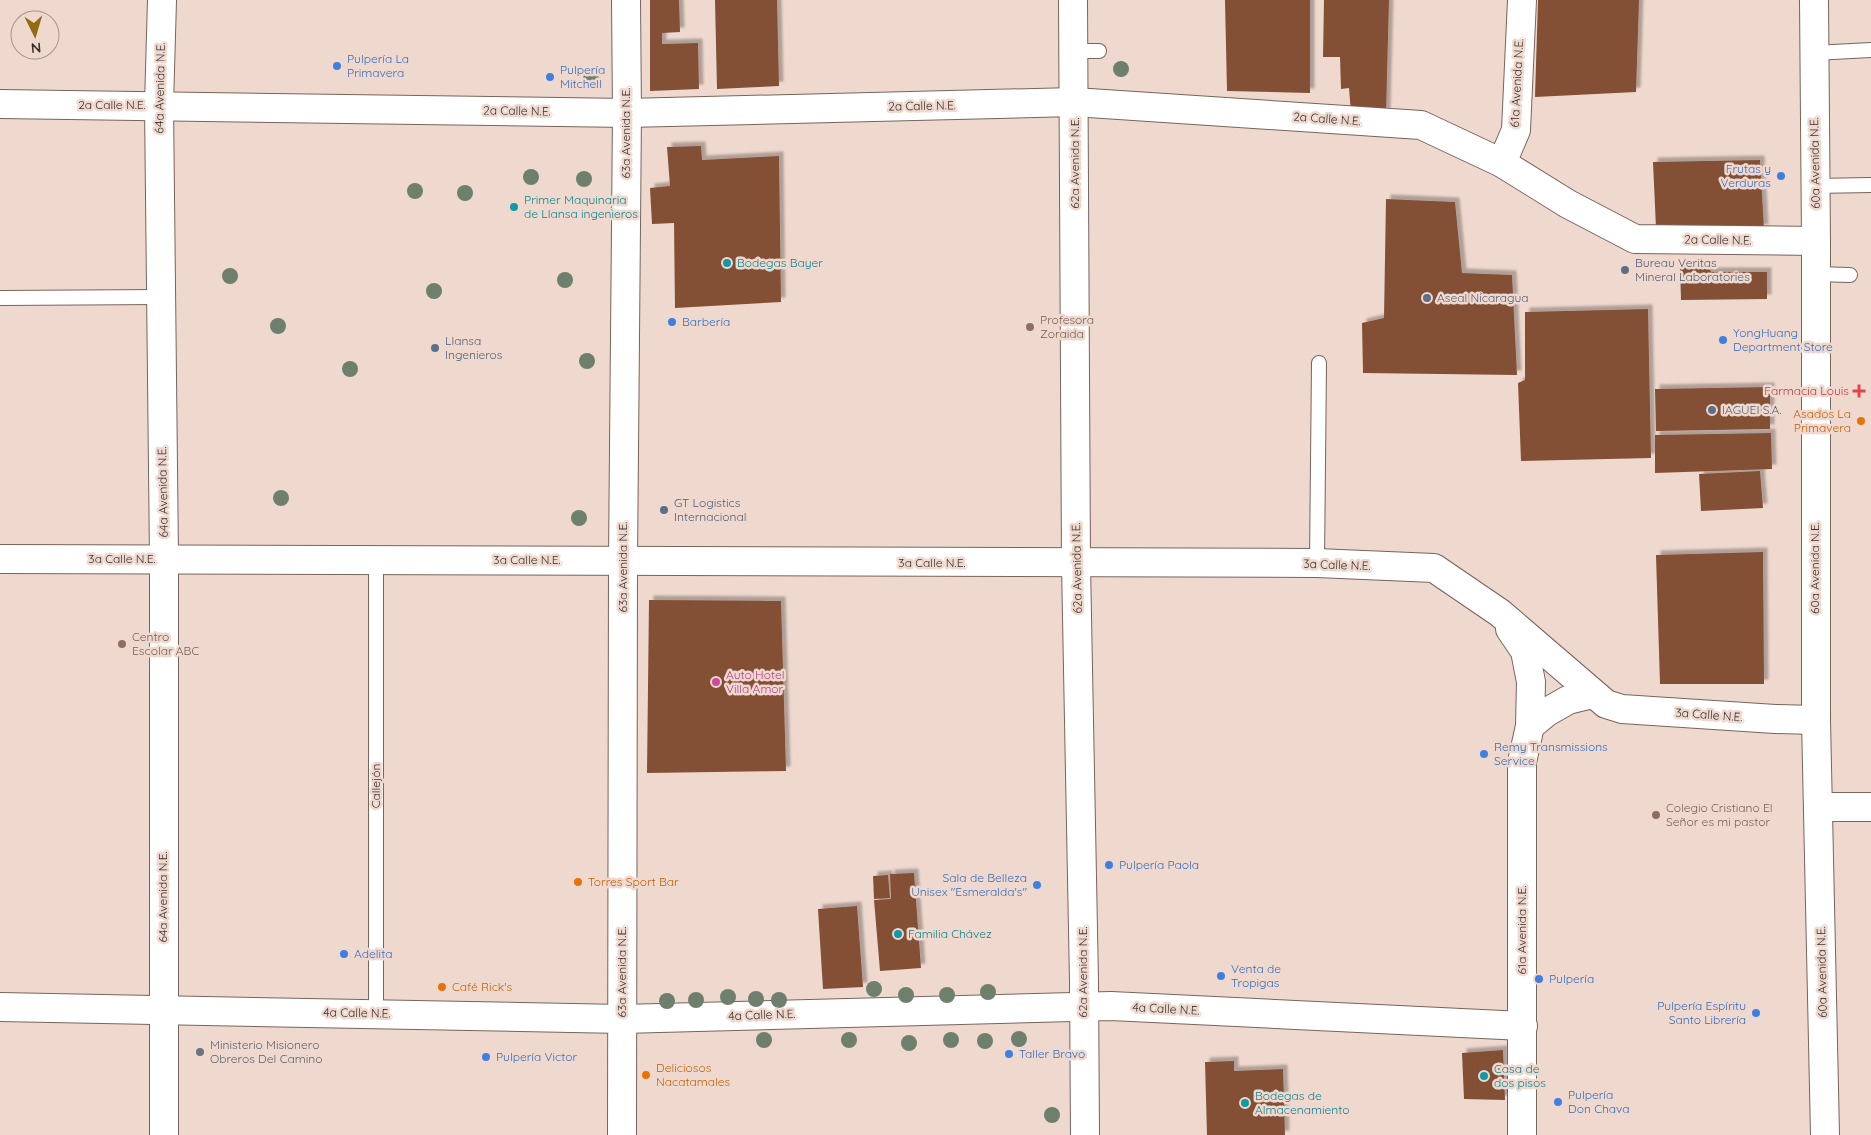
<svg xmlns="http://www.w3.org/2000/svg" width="1871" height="1135" font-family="Quicksand,sans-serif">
<defs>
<filter id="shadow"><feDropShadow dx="4.5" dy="-4.5" stdDeviation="1" flood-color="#0004"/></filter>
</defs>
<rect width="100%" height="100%" fill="#efd9cf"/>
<g fill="#834f36" filter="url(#shadow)">
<polygon points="650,0 679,0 680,32 662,33 662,44 698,43 699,89 650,91"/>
<polygon points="715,0 777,0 779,86 717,89"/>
<polygon points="1225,0 1310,0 1310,93 1227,91"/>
<polygon points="1324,0 1389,0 1386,113 1351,113 1349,88 1341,89 1340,57 1323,57"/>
<polygon points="1538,0 1639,0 1636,92 1535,97"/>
<polygon points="701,146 702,160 779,156 781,302 675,308 674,223 652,224 650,188 670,186 667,147"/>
<polygon points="1760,160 1764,229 1656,228 1653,162"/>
<polygon points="1386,199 1455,202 1462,273 1512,275 1517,375 1363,373 1362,323 1384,318"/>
<polygon points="1709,266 1711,272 1767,272 1767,299 1681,300 1680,267"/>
<polygon points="1648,309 1651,458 1521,461 1518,383 1525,380 1525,312"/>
<polygon points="1770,387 1770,429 1656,431 1655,389"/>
<polygon points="1771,433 1772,469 1655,473 1655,435"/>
<polygon points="1760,471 1763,508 1701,511 1699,474"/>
<polygon points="1763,552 1764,684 1660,684 1656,555"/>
<polygon points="649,600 781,601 786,771 647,773"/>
<polygon points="914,873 921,968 880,971 874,900 891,899 890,874"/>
<polygon points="888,875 890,898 874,899 873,876"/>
<polygon points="857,906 863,987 823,989 818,909"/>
<polygon points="1503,1050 1505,1100 1464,1099 1462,1053"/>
<polygon points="1234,1061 1234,1071 1283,1069 1285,1135 1207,1135 1205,1062"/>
</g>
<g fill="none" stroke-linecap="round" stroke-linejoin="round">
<g stroke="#77645b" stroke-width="16">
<g id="service">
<polyline points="1074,51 1099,51"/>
<polyline points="1814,53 1871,50"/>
<polyline points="1814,186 1871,185"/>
<polyline points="1815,274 1850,275"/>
<polyline points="0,298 161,297"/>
<polyline points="376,560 376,1013"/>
<polyline points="1317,563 1319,363"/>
</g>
</g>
<g stroke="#77645b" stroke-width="30">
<g id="minor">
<polyline points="162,0 159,105 164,559 164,1135"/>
<polyline points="1073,0 1076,564 1084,982 1085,1135"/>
<polyline points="1814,0 1816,241 1816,720 1825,1135"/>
<polyline points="0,104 627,113 1074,102 1421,125 1502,163 1568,204 1635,239 1816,241"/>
<polyline points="1502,163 1516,130 1522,0"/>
<polyline points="0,559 1317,563 1434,568 1500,613 1606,704 1622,709 1775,719 1816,720"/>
<polyline points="1510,629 1525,651 1531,682 1530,726"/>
<polyline points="1818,807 1871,807"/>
<polyline points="0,1007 622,1019 1111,1006 1523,1026"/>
<polyline points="622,1135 623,560 627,113 626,0"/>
<polyline points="1522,1135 1522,762 1530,726 1547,712 1568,700 1593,694"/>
</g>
</g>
<use href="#service" stroke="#fff" stroke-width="14"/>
<use href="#minor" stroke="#fff" stroke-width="28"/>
</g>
<g fill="#6e7f6e">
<circle cx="1121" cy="69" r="8"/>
<circle cx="591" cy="79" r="8"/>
<circle cx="531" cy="177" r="8"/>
<circle cx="584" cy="179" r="8"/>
<circle cx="415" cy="191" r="8"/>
<circle cx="465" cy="193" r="8"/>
<circle cx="230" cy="276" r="8"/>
<circle cx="565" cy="280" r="8"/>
<circle cx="434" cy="291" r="8"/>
<circle cx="278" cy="326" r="8"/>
<circle cx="587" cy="361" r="8"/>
<circle cx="350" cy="369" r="8"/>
<circle cx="281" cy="498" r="8"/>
<circle cx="579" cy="518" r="8"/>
<circle cx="874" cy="989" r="8"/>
<circle cx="988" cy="992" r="8"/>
<circle cx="906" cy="995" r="8"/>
<circle cx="947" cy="995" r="8"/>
<circle cx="728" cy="997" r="8"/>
<circle cx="756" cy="999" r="8"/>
<circle cx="696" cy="1000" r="8"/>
<circle cx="779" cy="1000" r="8"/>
<circle cx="667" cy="1001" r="8"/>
<circle cx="1019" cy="1039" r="8"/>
<circle cx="764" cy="1040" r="8"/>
<circle cx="849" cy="1040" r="8"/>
<circle cx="951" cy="1040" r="8"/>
<circle cx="985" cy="1041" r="8"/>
<circle cx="909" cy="1043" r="8"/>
<circle cx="1052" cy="1115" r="8"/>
</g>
<g fill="#3f7fe0" stroke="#efd9cf" stroke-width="2">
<circle cx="337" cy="66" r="5"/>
<circle cx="550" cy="77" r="5"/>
<circle cx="1781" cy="176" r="5"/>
<circle cx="672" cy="322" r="5"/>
<circle cx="1723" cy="340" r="5"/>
<circle cx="1484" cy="754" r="5"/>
<circle cx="1109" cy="865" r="5"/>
<circle cx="1037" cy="885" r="5"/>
<circle cx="344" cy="954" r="5"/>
<circle cx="1221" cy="976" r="5"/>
<circle cx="1539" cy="979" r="5"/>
<circle cx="1756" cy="1013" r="5"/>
<circle cx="1009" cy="1054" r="5"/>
<circle cx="486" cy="1057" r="5"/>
<circle cx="1558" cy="1102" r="5"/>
</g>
<g fill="#0f9aa8" stroke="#efd9cf" stroke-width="2">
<circle cx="514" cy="207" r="5"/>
<circle cx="727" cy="263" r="5"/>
<circle cx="898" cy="934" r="5"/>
<circle cx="1484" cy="1076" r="5"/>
<circle cx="1245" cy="1103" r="5"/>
</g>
<g fill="#5c6f8a" stroke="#efd9cf" stroke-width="2">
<circle cx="1625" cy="270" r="5"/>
<circle cx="1427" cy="298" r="5"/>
<circle cx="435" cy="348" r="5"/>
<circle cx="1712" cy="410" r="5"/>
<circle cx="664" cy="510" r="5"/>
</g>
<g fill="#8d6e63" stroke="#efd9cf" stroke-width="2">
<circle cx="1030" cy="327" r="5"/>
<circle cx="122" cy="644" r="5"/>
<circle cx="1656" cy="815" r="5"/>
</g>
<path fill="#e0444e" stroke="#efd9cf" stroke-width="2" d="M1856.5 383.5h5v5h5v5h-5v5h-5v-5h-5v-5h5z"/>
<g fill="#e8710a" stroke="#efd9cf" stroke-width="2">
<circle cx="1861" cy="421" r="5"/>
<circle cx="578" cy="882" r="5"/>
<circle cx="442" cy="987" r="5"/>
<circle cx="646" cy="1075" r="5"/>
</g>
<circle fill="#d1479c" stroke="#efd9cf" stroke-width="2" cx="716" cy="682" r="5"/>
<circle fill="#6b7280" stroke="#efd9cf" stroke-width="2" cx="200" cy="1052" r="5"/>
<g text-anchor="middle" stroke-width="5" stroke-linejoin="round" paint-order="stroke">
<g font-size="12" fill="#366cbe" stroke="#efd9cf" text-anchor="start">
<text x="347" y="63">Pulpería La<tspan x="347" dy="14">Primavera</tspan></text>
<text x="560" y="74">Pulpería<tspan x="560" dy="14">Mitchell</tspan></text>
<text x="1771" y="173" text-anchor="end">Frutas y<tspan x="1771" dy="14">Verduras</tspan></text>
<text x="682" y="326">Barbería</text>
<text x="1733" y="337">YongHuang<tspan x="1733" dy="14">Department Store</tspan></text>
<text x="1494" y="751">Remy Transmissions<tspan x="1494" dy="14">Service</tspan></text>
<text x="1119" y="869">Pulpería Paola</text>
<text x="1027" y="882" text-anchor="end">Sala de Belleza<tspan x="1027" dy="14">Unisex "Esmeralda's"</tspan></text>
<text x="354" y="958">Adelita</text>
<text x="1231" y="973">Venta de<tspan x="1231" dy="14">Tropigas</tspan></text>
<text x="1549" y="983">Pulpería</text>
<text x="1746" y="1010" text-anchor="end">Pulpería Espíritu<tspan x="1746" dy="14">Santo Librería</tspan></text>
<text x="1019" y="1058">Taller Bravo</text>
<text x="496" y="1061">Pulpería Victor</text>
<text x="1568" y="1099">Pulpería<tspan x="1568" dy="14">Don Chava</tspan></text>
</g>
<g font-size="12" fill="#39302c" stroke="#efd9cf">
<text transform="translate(1517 83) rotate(-87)" y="4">61a Avenida N.E.</text>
<text transform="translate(160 88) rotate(-89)" y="4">64a Avenida N.E.</text>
<text x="112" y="109">2a Calle N.E.</text>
<text transform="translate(922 106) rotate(-1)" y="4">2a Calle N.E.</text>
<text transform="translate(517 111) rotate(1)" y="4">2a Calle N.E.</text>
<text transform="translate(1327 119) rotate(4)" y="4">2a Calle N.E.</text>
<text transform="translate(626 133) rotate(-90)" y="4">63a Avenida N.E.</text>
<text transform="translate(1075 163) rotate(-90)" y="4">62a Avenida N.E.</text>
<text transform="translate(1815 163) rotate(-91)" y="4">60a Avenida N.E.</text>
<text transform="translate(1718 240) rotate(1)" y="4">2a Calle N.E.</text>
<text transform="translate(163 492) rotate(-91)" y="4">64a Avenida N.E.</text>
<text x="122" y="563">3a Calle N.E.</text>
<text x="527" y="564">3a Calle N.E.</text>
<text x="932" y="567">3a Calle N.E.</text>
<text transform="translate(1337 565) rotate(2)" y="4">3a Calle N.E.</text>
<text transform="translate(623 567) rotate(-90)" y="4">63a Avenida N.E.</text>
<text transform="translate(1077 568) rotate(-91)" y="4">62a Avenida N.E.</text>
<text transform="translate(1815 568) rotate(-90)" y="4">60a Avenida N.E.</text>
<text transform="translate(1709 715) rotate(4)" y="4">3a Calle N.E.</text>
<text transform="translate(376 786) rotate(-90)" y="4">Callejón</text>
<text transform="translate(163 897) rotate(-90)" y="4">64a Avenida N.E.</text>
<text transform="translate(1522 930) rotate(-90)" y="4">61a Avenida N.E.</text>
<text transform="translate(622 972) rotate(-90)" y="4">63a Avenida N.E.</text>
<text transform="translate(1083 972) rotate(-90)" y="4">62a Avenida N.E.</text>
<text transform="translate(1822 972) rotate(-91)" y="4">60a Avenida N.E.</text>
<text transform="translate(1166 1009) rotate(3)" y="4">4a Calle N.E.</text>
<text transform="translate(357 1013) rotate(1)" y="4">4a Calle N.E.</text>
<text transform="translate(762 1015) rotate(-2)" y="4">4a Calle N.E.</text>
</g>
<g font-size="12" fill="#0d838f" stroke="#efd9cf" text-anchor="start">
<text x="524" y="204">Primer Maquinaria<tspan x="524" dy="14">de Llansa ingenieros</tspan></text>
<text x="737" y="267">Bodegas Bayer</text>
<text x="908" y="938">Familia Chávez</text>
<text x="1494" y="1073">Casa de<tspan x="1494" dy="14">dos pisos</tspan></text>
<text x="1255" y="1100">Bodegas de<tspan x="1255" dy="14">Almacenamiento</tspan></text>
</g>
<g font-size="12" fill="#4e5e75" stroke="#efd9cf" text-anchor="start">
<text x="1635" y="267">Bureau Veritas<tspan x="1635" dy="14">Mineral Laboratories</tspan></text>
<text x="1437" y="302">Aseal Nicaragua</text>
<text x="445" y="345">Llansa<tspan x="445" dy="14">Ingenieros</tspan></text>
<text x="1722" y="414">IAGUEI S.A.</text>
<text x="674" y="507">GT Logistics<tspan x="674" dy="14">Internacional</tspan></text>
</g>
<g font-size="12" fill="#785e54" stroke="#efd9cf" text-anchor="start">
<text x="1040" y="324">Profesora<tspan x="1040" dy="14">Zoraida</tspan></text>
<text x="132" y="641">Centro<tspan x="132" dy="14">Escolar ABC</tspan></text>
<text x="1666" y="812">Colegio Cristiano El<tspan x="1666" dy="14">Señor es mi pastor</tspan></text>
</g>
<g font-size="12" fill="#be3a42" stroke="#efd9cf" text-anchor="end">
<text x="1849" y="395">Farmacia Louis</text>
</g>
<g font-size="12" fill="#c56008" stroke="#efd9cf" text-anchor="start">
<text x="1851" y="418" text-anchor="end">Asados La<tspan x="1851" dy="14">Primavera</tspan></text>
<text x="588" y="886">Torres Sport Bar</text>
<text x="452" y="991">Café Rick's</text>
<text x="656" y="1072">Deliciosos<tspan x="656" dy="14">Nacatamales</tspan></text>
</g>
<g font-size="12" fill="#b23c85" stroke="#efd9cf" text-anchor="start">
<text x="726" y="679">Auto Hotel<tspan x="726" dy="14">Villa Amor</tspan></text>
</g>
<g font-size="12" fill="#5b616d" stroke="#efd9cf" text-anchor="start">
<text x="210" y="1049">Ministerio Misionero<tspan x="210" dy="14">Obreros Del Camino</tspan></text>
</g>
</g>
<g transform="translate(35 35) rotate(175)"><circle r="24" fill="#efd9cf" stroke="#a6958e"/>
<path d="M0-4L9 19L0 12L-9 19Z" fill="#916a12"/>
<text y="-8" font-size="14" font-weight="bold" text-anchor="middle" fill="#39302c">N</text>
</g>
</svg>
